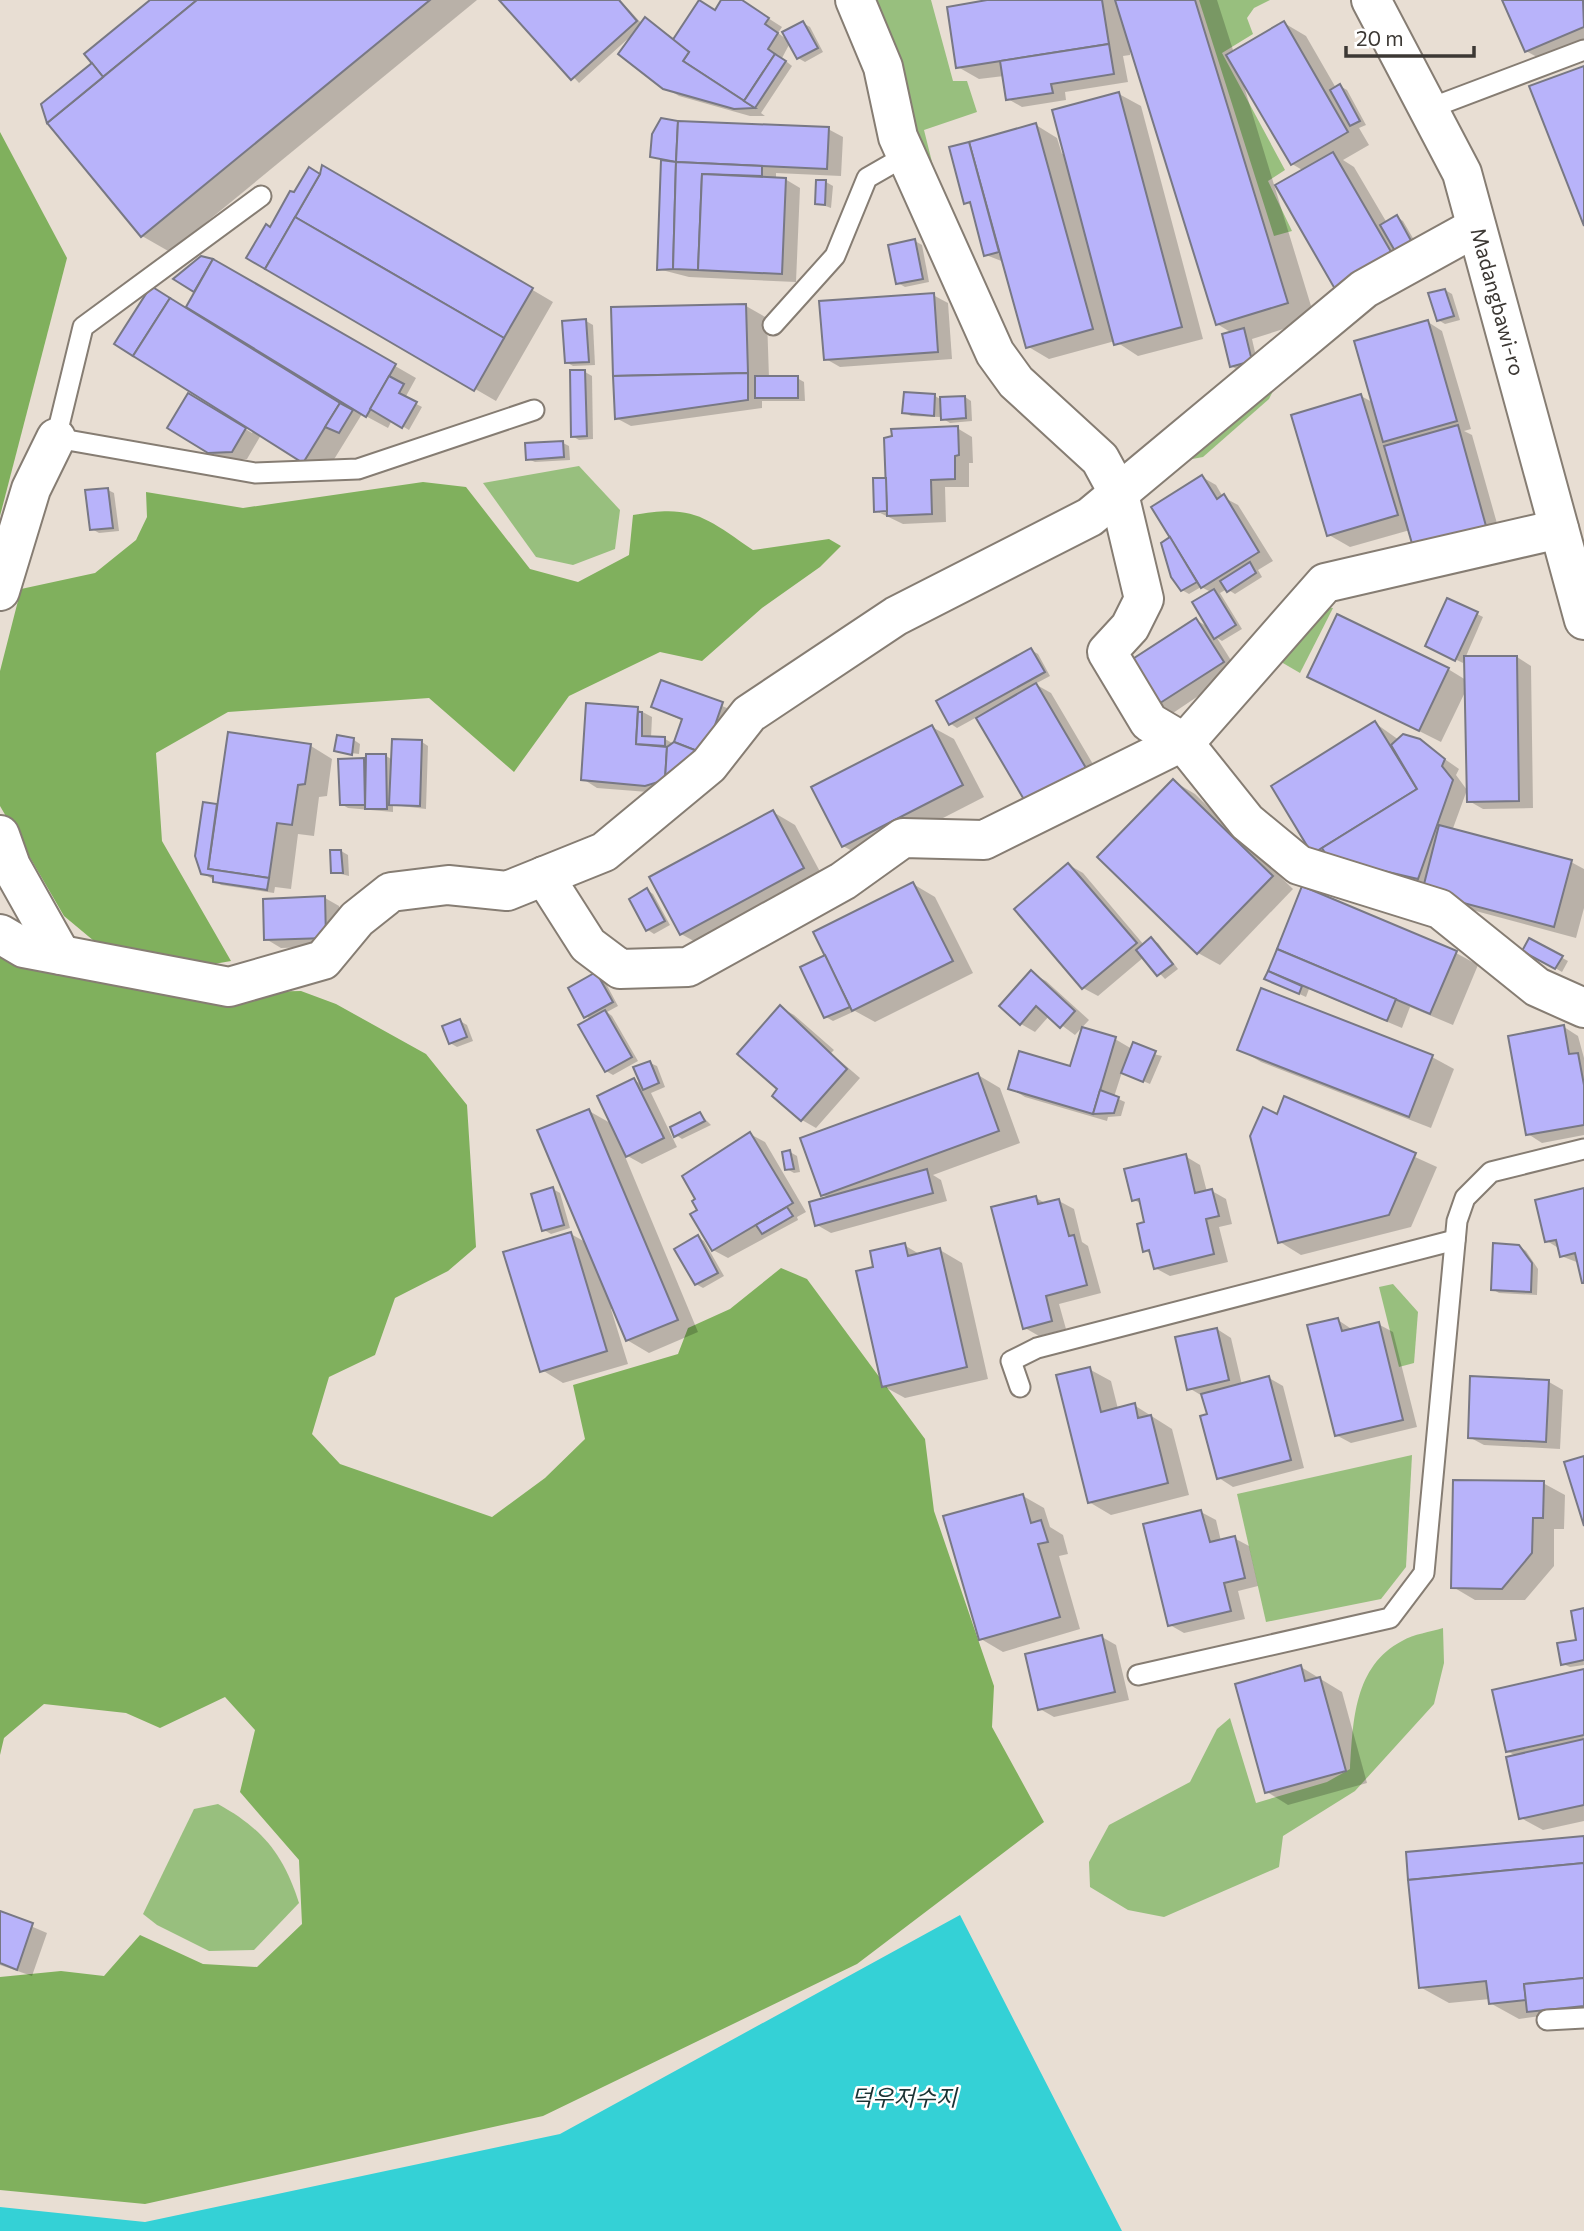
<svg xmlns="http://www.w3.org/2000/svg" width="1584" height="2231" font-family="Commissioner,'Noto Sans KR',sans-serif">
<rect width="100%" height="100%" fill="#e8ded3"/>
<g fill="#98bf7e">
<polygon points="866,0 931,0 953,81 967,81 977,112 924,130 937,182 908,125"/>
<polygon points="1199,0 1270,0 1254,8 1247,18 1253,34 1222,53 1285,170 1268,181 1292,231 1274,236"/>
<polygon points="1275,387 1269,399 1203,457 1187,460"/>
<polygon points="579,466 620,510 615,549 573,565 536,557 483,483"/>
<polygon points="1321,607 1333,608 1300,673 1276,659"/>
<polygon points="1393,1284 1418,1312 1414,1363 1399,1367 1379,1287"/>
<polygon points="1412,1455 1406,1567 1381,1599 1266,1622 1237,1494"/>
<path d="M1443,1628l1,35 -10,41 -79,87 -72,45 -4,31 -115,50 -36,-7 -38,-23 -1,-25 20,-37 81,-43 27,-53 13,-11 26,85 71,-21 23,-13c3,-48 4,-103 52,-128 12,-7 28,-9 41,-13z"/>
<path d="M218,1804c45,25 65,50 81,99l-45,47 -45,1 -52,-26 -14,-11 51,-105z"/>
</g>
<g fill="#80b05d">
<polygon points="0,132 67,258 0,516"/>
<path d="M423,482l43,5 64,82 48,13 51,-27 4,-40c60,-11 72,2 120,35l76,-11 12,7 -21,21 -58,41 -60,53 -42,-9 -91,44 -55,76 -85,-74 -201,14 -72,41 6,88 69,120 -17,3 -120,-23 -30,-25 -64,-110v-135l21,-82 74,-16 41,-33 11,-23 -1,-25 97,16z"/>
<polygon points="0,955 174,994 301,991 336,1004 426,1054 467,1105 476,1247 448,1271 395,1298 375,1355 329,1377 312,1434 340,1464 492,1517 545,1478 585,1439 573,1385 678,1354 688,1328 730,1309 781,1268 807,1279 925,1439 934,1511 994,1686 992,1727 1044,1822 857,1964 543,2116 145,2204 0,2190 0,1977 61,1971 104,1976 140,1935 203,1964 257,1967 302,1924 299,1860 240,1792 255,1730 225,1697 160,1728 126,1713 44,1704 4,1738 0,1755"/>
</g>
<polygon fill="#34d1d6" points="960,1915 1122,2231 0,2231 0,2207 145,2222 560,2134"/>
<g fill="#0003" fill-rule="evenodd">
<polygon points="152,0 477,0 170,252 142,236 48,122 94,63"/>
<polygon points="502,0 620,0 642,24 646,19 676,40 715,11 723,0 740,0 782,27 778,33 789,41 803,23 810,27 823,52 805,62 798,58 790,43 782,58 792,66 761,113 765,116 750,116 679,96 664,87 631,36 579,83"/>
<polygon points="998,0 1217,0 1234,53 1284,23 1306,36 1336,88 1340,86 1347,90 1366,125 1359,128 1369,145 1343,160 1354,167 1387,223 1397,217 1403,221 1421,252 1362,307 1304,171 1292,164 1243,83 1315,319 1252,339 1258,365 1238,370 1231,366 1232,333 1217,324 1130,42 1130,55 1123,56 1128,82 1065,92 1066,100 1022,107 1008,99 1004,76 979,79 958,67"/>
<polygon points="1504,0 1584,0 1584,48 1548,63 1526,51"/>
<path d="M1119,94l22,12 62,233 -65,17 -23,-15 -66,18 -22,-13 -23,-84 -18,-7 -13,-49 -7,-4 -15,-54 85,-23 21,13 5,16 3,-1zM992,246l9,5v4l-10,-6z"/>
<polygon points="678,123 828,129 843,137 841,176 776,173 776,179 785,179 800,188 796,282 689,277 658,269 663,161 652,156"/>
<polygon points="324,167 553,302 496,401 249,258 295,195 320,176"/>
<polygon points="826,182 833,186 831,208 817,203"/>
<polygon points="915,241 922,245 929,282 905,287 898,283"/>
<polygon points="201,258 212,261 416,378 405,398 422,407 409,430 392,420 388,428 362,414 325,474 261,435 247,459 224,460 170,428 189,395 252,433 254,430 187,309 197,291 176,279"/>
<polygon points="1445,290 1452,294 1460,320 1445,324 1438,320"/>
<polygon points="933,295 948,303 952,359 840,367 826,359"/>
<polygon points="746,306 767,318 769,378 797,378 804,382 805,401 762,401 762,408 631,426 616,418"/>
<polygon points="586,321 593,325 595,365 573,366 566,362"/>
<polygon points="1428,322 1442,331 1471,429 1464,431 1472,435 1500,534 1410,530 1350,547 1329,535 1361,396 1374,403"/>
<polygon points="585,372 592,376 593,439 579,440 572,436"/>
<polygon points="935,396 940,399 965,397 971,401 972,421 950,423 940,417 911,416 904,412"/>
<path d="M957,428l15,9 1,26h-4v24h-24l1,35 -43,2 -27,-13 11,-31zM880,510l16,2 -16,1z"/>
<polygon points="563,443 569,446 570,460 535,462 528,459"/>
<polygon points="1202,477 1216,485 1223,497 1238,505 1273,561 1258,570 1262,577 1235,594 1227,589 1220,593 1242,629 1222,641 1217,638 1237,670 1173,713 1158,704 1196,620 1210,628 1211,592 1201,587 1189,594 1182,590 1172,538"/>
<polygon points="108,490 114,493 119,531 99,533 92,529"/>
<polygon points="1477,614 1483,617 1463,663 1434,649"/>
<polygon points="1031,650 1038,654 1050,676 1035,684 1051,693 1100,776 1028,802 977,717 957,728 951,724"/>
<polygon points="1517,657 1531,666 1533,808 1483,809 1469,801 1467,688 1441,742 1309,676 1448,669 1466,680"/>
<polygon points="662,682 737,712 648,792 597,788 583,779 633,753 637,744 639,710 652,717 651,738 665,739 672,743 671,746 675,743 683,721 653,707"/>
<polygon points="1375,723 1399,740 1419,741 1459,769 1456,775 1467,790 1452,831 1571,862 1584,869 1584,908 1576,938 1446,903 1313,853"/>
<polygon points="932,727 954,739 984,797 865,858 843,846"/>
<polygon points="230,734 311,746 332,759 327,796 319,797 314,836 298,834 291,889 275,887 274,893 221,885 203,873 204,804 219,807"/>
<polygon points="354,740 360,744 359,754 336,751"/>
<polygon points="422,742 428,746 426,809 393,805 393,812 348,808 341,804 340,760 386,756 393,760"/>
<polygon points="1173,781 1195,794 1293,889 1220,965 1198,953 1099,857"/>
<polygon points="773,812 795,825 825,881 703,946 681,934"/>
<polygon points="341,851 348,855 349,876 333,872"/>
<polygon points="1069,865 1083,873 1144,945 1151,940 1158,943 1178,969 1165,979 1144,957 1098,996 1083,988"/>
<polygon points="913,884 935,897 973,973 875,1022 855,1011 833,1021 826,1017 827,956"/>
<polygon points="647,890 653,894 670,925 654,934 648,930"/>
<polygon points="325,898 339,906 340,946 281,948 266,939"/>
<polygon points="1529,940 1568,961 1562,972 1524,950"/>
<polygon points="1456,953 1478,965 1453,1025 1410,1007 1402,1028 1309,989 1306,997 1273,982 1276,974"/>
<polygon points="1031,973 1046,981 1089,1020 1075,1035 1049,1016 1035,1032 1021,1024"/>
<polygon points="596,974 603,978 618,1006 607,1012 612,1016 638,1061 613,1075 606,1071 592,1020 586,1016"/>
<polygon points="780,1007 794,1015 834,1050 831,1053 860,1078 816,1128 802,1120 780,1089"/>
<polygon points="460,1021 467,1025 473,1041 457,1047 450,1043"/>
<polygon points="1564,1027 1578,1036 1584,1058 1584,1135 1542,1143 1528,1134"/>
<polygon points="1115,1039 1132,1049 1162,1056 1150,1084 1122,1072 1114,1097 1125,1102 1121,1116 1108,1117 1107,1121 1025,1097 1010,1088 1071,1068"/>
<polygon points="1239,1049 1432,1057 1454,1069 1431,1128 1261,1062"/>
<polygon points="650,1063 657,1066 665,1087 651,1093 677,1147 642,1164 624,1154 698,1332 649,1353 627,1340 614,1308 611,1309 628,1364 563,1383 542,1370 571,1234 587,1243 589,1111 612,1124 634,1080 643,1085"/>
<polygon points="978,1075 1000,1088 1020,1143 933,1175 941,1180 947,1201 831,1233 817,1225 829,1198 823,1195"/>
<polygon points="1285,1098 1437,1167 1411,1227 1301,1255 1280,1242 1278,1116"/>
<polygon points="700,1114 711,1125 682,1139 676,1135"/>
<polygon points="750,1134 765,1142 806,1212 797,1217 798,1220 728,1258 713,1250 699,1210"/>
<polygon points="790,1152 797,1156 800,1172 794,1173 787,1169"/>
<polygon points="1185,1156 1200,1165 1207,1192 1212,1191 1226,1199 1232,1224 1219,1227 1228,1262 1170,1276 1155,1268 1152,1255 1145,1250 1146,1224 1142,1204 1134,1200"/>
<polygon points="553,1189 560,1193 570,1228 551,1234 544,1230"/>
<polygon points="1584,1190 1584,1282 1579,1263 1561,1256 1560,1249 1547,1241"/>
<polygon points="1036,1198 1047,1204 1059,1201 1074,1209 1082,1242 1088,1246 1101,1293 1059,1304 1066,1329 1039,1336 1025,1328"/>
<polygon points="698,1237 704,1241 724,1276 703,1288 696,1284"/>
<polygon points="904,1245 921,1255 940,1250 962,1263 988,1379 905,1398 883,1386 875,1269"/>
<polygon points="1519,1246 1526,1251 1538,1269 1537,1295 1499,1293 1492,1289"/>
<polygon points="1338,1320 1353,1330 1378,1324 1393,1332 1417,1427 1351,1443 1336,1435"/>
<polygon points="1217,1329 1231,1338 1242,1385 1269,1378 1283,1386 1304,1468 1233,1487 1219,1478 1204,1397 1189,1388"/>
<polygon points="1089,1369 1111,1381 1118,1409 1134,1405 1172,1429 1189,1495 1111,1515 1089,1502"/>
<polygon points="1549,1382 1563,1390 1560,1449 1484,1445 1469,1437"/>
<polygon points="1543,1483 1565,1495 1564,1529 1554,1529 1554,1566 1525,1600 1475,1600 1453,1587"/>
<polygon points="1023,1496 1044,1508 1050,1527 1063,1535 1068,1554 1059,1556 1080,1629 1003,1652 981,1639"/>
<polygon points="1201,1512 1216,1520 1221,1541 1234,1538 1249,1546 1258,1586 1238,1591 1245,1619 1184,1633 1170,1625"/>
<polygon points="1584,1610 1584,1665 1570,1667 1563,1664 1578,1641"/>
<polygon points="1102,1637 1116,1645 1129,1700 1054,1717 1040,1709"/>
<polygon points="1301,1667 1342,1692 1367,1783 1288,1805 1267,1792"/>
<polygon points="1584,1671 1584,1821 1543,1830 1521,1818 1516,1756 1507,1751"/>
<polygon points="1584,1838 1584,2010 1519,2019 1490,2003 1490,1999 1449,2003 1420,1987"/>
<polygon points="0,1913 47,1933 32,1976 0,1965"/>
</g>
<g fill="#b8b3fa" stroke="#787884" stroke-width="2">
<polygon points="150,0 197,0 103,77 84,54"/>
<polygon points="197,0 430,0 141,237 47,123"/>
<polygon points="499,0 619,0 637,21 571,80"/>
<polygon points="699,0 715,10 721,0 742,0 769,18 765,24 778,33 768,49 775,54 744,101 683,61 689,52 672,41"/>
<polygon points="987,0 1102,0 1109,44 956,68 947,7"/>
<polygon points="1115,0 1195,0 1288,303 1216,325"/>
<polygon points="1502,0 1583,0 1584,27 1525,52"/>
<polygon points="645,17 689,52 683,61 755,108 734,109 663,89 618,54"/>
<polygon points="803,21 818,48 797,59 782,32"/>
<polygon points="1284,21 1348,132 1291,165 1226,55"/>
<polygon points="1109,44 1114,74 1051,84 1053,93 1006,100 1000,61"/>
<polygon points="775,54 786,61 755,108 744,101"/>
<polygon points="92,63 103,77 47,123 41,104"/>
<polygon points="1584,66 1584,226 1529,86"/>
<polygon points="1340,84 1360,121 1350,126 1330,90"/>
<polygon points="1119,92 1182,327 1114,345 1052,110"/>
<polygon points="661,118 678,121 676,162 650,157 652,134"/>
<polygon points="678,121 829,127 827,169 676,162"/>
<polygon points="1036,123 1093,329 1026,348 969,142"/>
<polygon points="969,142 999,252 984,256 970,202 964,204 949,147"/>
<polygon points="1333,152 1397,262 1339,296 1275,185"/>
<polygon points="661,160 676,162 673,269 657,270"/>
<polygon points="676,162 762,166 762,176 702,174 698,270 673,269"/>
<polygon points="322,165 533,288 504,338 295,217 320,174"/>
<polygon points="309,167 320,174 265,269 246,258 266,224 270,227 290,191 294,192"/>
<polygon points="702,174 786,178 782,274 698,270"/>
<polygon points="816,180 826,180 825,205 815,204"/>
<polygon points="1397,215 1415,248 1399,258 1380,225"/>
<polygon points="295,217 504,338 474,391 265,269"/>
<polygon points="915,239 923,279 896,284 888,245"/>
<polygon points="201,256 213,259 194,292 173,279"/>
<polygon points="213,259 396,364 366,417 186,307"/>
<polygon points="151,286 170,298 133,356 114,344"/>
<polygon points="1445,289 1454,316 1437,321 1428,293"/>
<polygon points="934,293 938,352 824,360 819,301"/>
<polygon points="170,298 340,403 303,463 133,356"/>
<polygon points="746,304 748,373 613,376 611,307"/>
<polygon points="586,319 589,362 565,363 562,321"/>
<polygon points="1428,320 1457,421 1383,442 1354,341"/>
<polygon points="1244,328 1252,361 1230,367 1222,334"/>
<polygon points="570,370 585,370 587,436 571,437"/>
<polygon points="748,373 748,400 615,419 613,376"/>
<polygon points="389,376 404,384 399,393 417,402 402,428 370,409"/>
<rect x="755" y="376" width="43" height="22"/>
<polygon points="904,392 935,394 934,416 902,413"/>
<polygon points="188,393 246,428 232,452 208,453 167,428"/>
<polygon points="1361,394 1398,515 1327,536 1291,415"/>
<polygon points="965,396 966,418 941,420 940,397"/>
<polygon points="340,403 353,410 339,433 325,427"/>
<polygon points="1458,425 1486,526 1413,547 1384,446"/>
<polygon points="958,426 959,455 955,456 955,479 931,480 932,514 887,516 884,438 892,436 891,429"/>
<polygon points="563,441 564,457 526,460 525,443"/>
<polygon points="1202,475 1217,499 1224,494 1259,552 1201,588 1151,507"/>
<polygon points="873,478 886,478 887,511 874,512"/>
<polygon points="108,488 113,528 90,530 85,490"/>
<polygon points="1170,537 1197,582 1181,591 1171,577 1161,543"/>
<polygon points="1250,562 1256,573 1227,592 1220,581"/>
<polygon points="1214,589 1236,625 1214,639 1192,602"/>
<polygon points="1447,598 1478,612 1455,661 1425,646"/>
<polygon points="1337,614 1449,668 1419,731 1307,677"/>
<polygon points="1196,618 1224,662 1157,705 1128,662"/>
<polygon points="1031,648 1045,672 949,725 936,701"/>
<polygon points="1464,656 1517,656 1519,801 1467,802"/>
<polygon points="661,680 723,702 705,754 674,742 682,719 651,707"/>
<polygon points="1036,683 1086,768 1026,803 976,718"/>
<polygon points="586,703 638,707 636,744 667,747 665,780 645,786 581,780"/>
<polygon points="638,712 642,712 642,736 665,737 665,746 636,744"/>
<polygon points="1375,721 1417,789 1312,854 1271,786"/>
<polygon points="932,725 963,785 842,847 811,787"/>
<polygon points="228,732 311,744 305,784 298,785 292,825 277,823 269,878 208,869"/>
<polygon points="1403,734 1420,739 1445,759 1442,766 1453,780 1418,879 1328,858 1322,848 1417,789 1391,745"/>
<polygon points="337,735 354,738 352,755 334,751"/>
<polygon points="392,739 422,740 420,806 389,805"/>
<polygon points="674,742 705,754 665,780 667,747"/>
<polygon points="366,754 386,754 387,809 365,809"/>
<polygon points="364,758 365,805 340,805 338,759"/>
<polygon points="1173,779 1273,876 1197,954 1097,857"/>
<polygon points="203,802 217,804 208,869 269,878 267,890 213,882 213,876 201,874 195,856"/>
<polygon points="773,810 804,868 680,935 649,877"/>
<polygon points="1439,825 1572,860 1554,927 1422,892"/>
<polygon points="330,850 341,850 343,873 331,873"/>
<polygon points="1068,863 1137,943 1082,989 1014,909"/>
<polygon points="913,882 953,961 852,1011 813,932"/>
<polygon points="1302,886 1457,951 1430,1014 1277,949"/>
<polygon points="647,888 665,921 646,931 629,899"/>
<polygon points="325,896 326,938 264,940 263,899"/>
<polygon points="1151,937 1173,964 1157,976 1136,950"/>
<polygon points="1529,938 1563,956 1555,969 1522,951"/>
<polygon points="1277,949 1396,999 1387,1021 1268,971"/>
<polygon points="825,955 850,1007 824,1018 800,967"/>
<polygon points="1031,970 1075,1011 1060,1028 1036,1006 1020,1025 999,1006"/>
<polygon points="1268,971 1302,986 1299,994 1264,979"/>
<polygon points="596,972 613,1002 584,1018 568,988"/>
<polygon points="1261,988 1433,1055 1409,1117 1237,1050"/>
<polygon points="780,1005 847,1069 801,1121 772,1096 777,1089 737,1054"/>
<polygon points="605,1010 632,1057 605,1072 578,1025"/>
<polygon points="460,1019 467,1037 449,1044 442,1026"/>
<polygon points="1564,1025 1569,1054 1578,1053 1584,1085 1584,1125 1526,1135 1508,1036"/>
<polygon points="1082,1027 1116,1037 1093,1114 1008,1089 1019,1051 1070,1066"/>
<polygon points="1133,1042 1156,1051 1143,1082 1121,1073"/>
<polygon points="650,1061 659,1083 643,1090 633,1067"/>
<polygon points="978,1073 999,1131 821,1196 800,1138"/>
<polygon points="634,1078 664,1138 626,1157 597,1096"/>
<polygon points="1100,1090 1119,1097 1114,1113 1093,1114"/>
<polygon points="1284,1096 1416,1153 1389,1215 1278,1243 1250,1136 1263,1107 1277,1114"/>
<polygon points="589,1109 678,1320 626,1341 537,1130"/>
<polygon points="700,1112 705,1121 674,1137 670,1127"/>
<polygon points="750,1132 793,1203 712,1251 690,1214 697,1210 692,1201 695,1199 682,1176"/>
<polygon points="790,1150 794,1169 785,1170 782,1152"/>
<polygon points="1186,1154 1195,1193 1212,1189 1219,1216 1206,1219 1214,1254 1154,1269 1149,1250 1143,1252 1137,1224 1144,1222 1139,1199 1132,1201 1124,1169"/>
<polygon points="927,1169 933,1193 815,1226 809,1202"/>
<polygon points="553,1187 564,1225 542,1231 531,1194"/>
<polygon points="1584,1188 1584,1283 1582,1283 1575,1253 1560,1257 1556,1240 1545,1242 1535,1200"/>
<polygon points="1036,1196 1038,1204 1059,1199 1069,1236 1074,1235 1087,1285 1046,1296 1052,1321 1023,1329 991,1207"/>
<polygon points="787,1207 793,1216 762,1234 756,1225"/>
<polygon points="571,1232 607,1351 540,1372 503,1252"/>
<polygon points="698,1235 718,1273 695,1285 674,1249"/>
<polygon points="905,1243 908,1256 940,1248 967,1367 882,1387 856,1271 873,1267 870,1251"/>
<polygon points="1493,1243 1519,1245 1532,1263 1531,1292 1491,1290"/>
<polygon points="1338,1318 1342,1331 1379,1322 1403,1420 1335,1436 1307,1325"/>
<polygon points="1217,1328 1229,1380 1187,1390 1175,1337"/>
<polygon points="1090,1367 1101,1412 1135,1403 1138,1418 1151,1415 1168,1483 1088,1503 1056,1375"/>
<polygon points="1269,1376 1291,1460 1217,1479 1200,1416 1207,1414 1201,1394"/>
<polygon points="1470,1376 1549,1380 1546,1442 1468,1438"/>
<polygon points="1584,1456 1584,1526 1564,1462"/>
<polygon points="1453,1480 1544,1481 1543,1518 1533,1518 1532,1553 1502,1589 1451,1588"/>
<polygon points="1023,1494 1031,1523 1041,1520 1048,1542 1038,1544 1060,1617 979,1640 943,1516"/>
<polygon points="1201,1510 1210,1542 1235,1536 1245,1578 1224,1583 1231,1611 1168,1626 1143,1524"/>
<polygon points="1584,1608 1584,1660 1561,1665 1557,1643 1576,1640 1571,1611"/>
<polygon points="1102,1635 1115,1692 1038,1710 1025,1654"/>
<polygon points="1301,1665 1305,1681 1320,1677 1346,1771 1265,1793 1235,1684"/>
<polygon points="1584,1669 1584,1735 1506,1752 1492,1690"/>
<polygon points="1584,1739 1584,1805 1519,1819 1506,1757"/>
<polygon points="1584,1836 1584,1863 1408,1880 1406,1852"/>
<polygon points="1584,1863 1584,1978 1524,1984 1526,2000 1489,2004 1486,1981 1419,1988 1408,1880"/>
<polygon points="0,1911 33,1923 17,1970 0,1963"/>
<polygon points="1584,1978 1584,2006 1527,2012 1524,1984"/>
</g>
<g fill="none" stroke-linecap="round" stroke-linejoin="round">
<g stroke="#867d73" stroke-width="23">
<g id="service">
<polyline points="1428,109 1584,50"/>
<polyline points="261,196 83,327 56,438 255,473 358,469 534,410"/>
<polyline points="773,325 835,256 867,178 907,155"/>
<polyline points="1020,1387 1011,1361 1037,1348 1455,1240"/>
<polyline points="1138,1675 1390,1618 1424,1573 1457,1221 1465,1198 1491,1172 1584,1149"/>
<polyline points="1547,2020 1584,2018"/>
</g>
</g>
<g stroke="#867d73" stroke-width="42">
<g id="minor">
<polyline points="855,0 883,67 898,137 995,353 1016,382 1100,459 1119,494 1144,599 1130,627 1107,652 1149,722 1183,742 1247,822 1299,865 1440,909 1537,987 1584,1008"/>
<polyline points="0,591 31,489 56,438"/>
<polyline points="0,835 11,866 61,955"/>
<polyline points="544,876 588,945 620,969 688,967 843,881 903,838 984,840 1188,739 1325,583 1559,529"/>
<polyline points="0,934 24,948 229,987 323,960 357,919 391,892 448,885 507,891 604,852 709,765 749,714 896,616 1090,517 1364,289 1476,227"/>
</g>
</g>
<g stroke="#867d73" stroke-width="42">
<g id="secondary">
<path id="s1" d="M1371,0l91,173 122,447"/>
</g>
</g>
<use href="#service" stroke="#fff" stroke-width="19"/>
<use href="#minor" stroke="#fff" stroke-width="38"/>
<use href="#secondary" stroke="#fff" stroke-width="38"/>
</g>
<g text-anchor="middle" stroke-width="5" stroke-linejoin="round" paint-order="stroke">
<g font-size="21" fill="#3c3834" stroke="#fff">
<text dy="7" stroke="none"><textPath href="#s1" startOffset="329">Madangbawi-ro</textPath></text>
</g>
<g font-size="23" font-style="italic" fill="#1b3334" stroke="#fff">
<text x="904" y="2106">덕우저수지</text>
</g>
</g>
<path d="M1346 46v10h128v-10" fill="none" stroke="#3c3834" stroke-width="3.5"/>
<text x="1356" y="46" font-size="21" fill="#3c3834" stroke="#ffffff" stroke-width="5" paint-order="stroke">20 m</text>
</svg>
